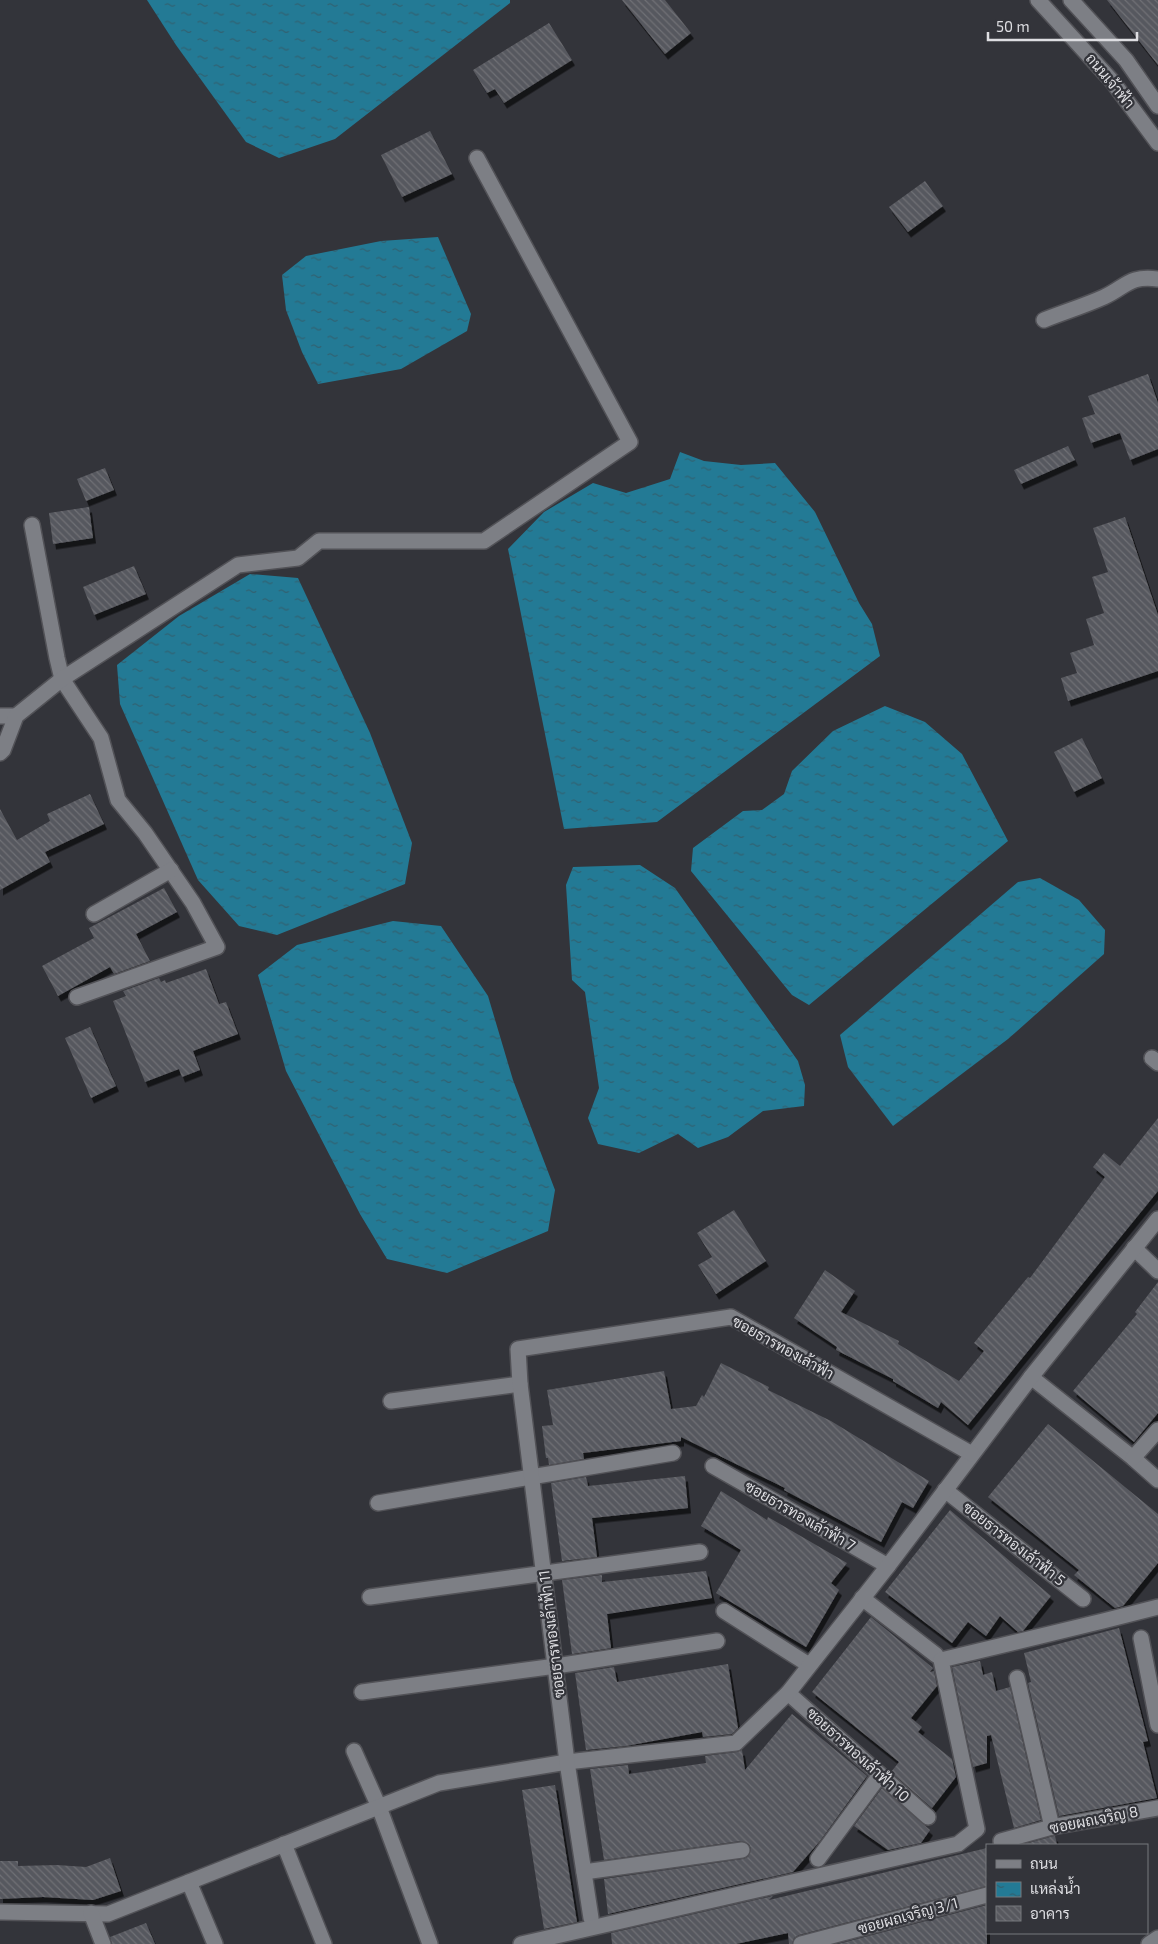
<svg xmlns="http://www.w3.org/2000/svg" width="1158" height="1944" font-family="'Exo 2',Sarabun,sans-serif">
<defs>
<pattern id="water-ripples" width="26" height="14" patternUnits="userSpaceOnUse" patternTransform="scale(1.25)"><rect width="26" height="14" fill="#237a95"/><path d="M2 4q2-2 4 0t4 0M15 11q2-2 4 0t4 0" fill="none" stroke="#316171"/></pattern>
<pattern id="building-back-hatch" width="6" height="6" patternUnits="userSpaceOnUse" patternTransform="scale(1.25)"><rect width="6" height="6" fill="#57585e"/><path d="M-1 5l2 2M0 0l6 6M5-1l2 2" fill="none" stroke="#6f7075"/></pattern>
<filter id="shadow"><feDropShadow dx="3" dy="5.5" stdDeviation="0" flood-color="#0009"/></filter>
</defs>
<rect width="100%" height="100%" fill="#33343a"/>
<g fill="url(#water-ripples)">
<polygon points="147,0 510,0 510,3 335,139 279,158 246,142 176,45"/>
<polygon points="438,237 471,314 467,331 401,369 318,384 302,352 286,310 282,275 306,256 381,241"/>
<polygon points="680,452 704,461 741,465 775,463 815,512 859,603 872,624 880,656 657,822 564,829 508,549 544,512 593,483 626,493 670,479"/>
<polygon points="250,574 298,578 370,733 412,843 405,884 277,935 239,926 198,880 120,704 117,665 179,616"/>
<polygon points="885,706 925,722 962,754 1008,841 809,1005 792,995 691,871 693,848 743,811 762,810 784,794 792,771 833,731"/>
<polygon points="640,865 675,888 798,1061 805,1085 804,1106 763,1111 728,1137 698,1148 678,1134 639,1153 598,1144 588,1118 599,1088 585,992 572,980 566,885 573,867"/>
<polygon points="1040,878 1079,900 1105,930 1104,954 1008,1039 893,1126 848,1067 840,1035 1018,882"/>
<polygon points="393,921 441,926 488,996 513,1080 555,1190 548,1231 447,1273 387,1259 360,1214 286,1071 258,975 297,945"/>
</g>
<g fill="url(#building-back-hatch)" filter="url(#shadow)">
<polygon points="622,0 665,0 691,33 665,54"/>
<polygon points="1107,0 1158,0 1158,65"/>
<polygon points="549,23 572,60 504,103 495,89 487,93 473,70"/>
<polygon points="430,131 452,174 402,197 381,155"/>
<polygon points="925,181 943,206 908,232 889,207"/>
<polygon points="1148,374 1158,403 1158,449 1130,460 1120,433 1091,443 1082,418 1095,414 1088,396"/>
<polygon points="1068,446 1075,460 1021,484 1014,470"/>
<polygon points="105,468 114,490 86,501 77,479"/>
<polygon points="89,507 93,538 53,544 49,513"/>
<polygon points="1125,517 1158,615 1158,671 1068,701 1061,678 1077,673 1070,653 1094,645 1086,619 1104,613 1092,577 1108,572 1093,528"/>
<polygon points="134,566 146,594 94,615 83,587"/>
<polygon points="1082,738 1102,778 1074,792 1054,752"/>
<polygon points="90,794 104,824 45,852 50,862 0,890 0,809 17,840 50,821 47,814"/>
<polygon points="164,888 177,912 136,934 150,961 114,974 110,967 58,996 42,966 94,938 89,928"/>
<polygon points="206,969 219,1004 226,1002 238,1034 193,1051 200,1070 182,1077 179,1069 145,1082 113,1001 126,996 123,991 159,978 161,982 165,980 166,983"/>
<polygon points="90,1027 116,1086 91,1098 65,1038"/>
<polygon points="1158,1118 1158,1191 968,1425 941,1402 938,1408 893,1381 893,1379 836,1350 837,1347 794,1318 825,1270 855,1291 841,1312 899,1341 898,1344 959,1381 984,1351 974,1343 1028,1277 1030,1278 1105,1177 1093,1167 1104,1153 1120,1166"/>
<polygon points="734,1210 766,1261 716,1294 698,1265 712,1257 697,1233"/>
<polygon points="1158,1282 1158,1413 1134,1442 1073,1391 1137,1314 1135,1312"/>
<polygon points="721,1363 769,1387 768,1390 831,1421 929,1481 913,1508 902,1502 881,1542 784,1490 785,1488 681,1437 681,1441 583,1453 584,1459 549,1465 548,1458 546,1458 542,1426 553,1425 547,1390 664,1371 671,1409 696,1406 702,1395 704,1397"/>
<polygon points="1048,1424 1158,1514 1158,1563 1123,1606 1115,1608 1074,1575 1079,1570 988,1497"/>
<polygon points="685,1476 688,1508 592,1518 597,1557 562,1561 551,1483 586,1477 588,1486"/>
<polygon points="721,1491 767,1520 768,1517 847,1563 831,1583 839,1590 806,1647 716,1593 741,1550 701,1526"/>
<polygon points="950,1510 1051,1596 1023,1631 1018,1632 1000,1616 986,1636 968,1622 952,1643 885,1592"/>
<polygon points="706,1571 712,1598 607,1614 611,1648 572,1654 562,1580 602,1575 602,1582"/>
<polygon points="871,1617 933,1668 930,1672 934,1671 937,1686 911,1718 922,1727 918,1732 952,1759 956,1777 932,1808 891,1772 899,1762 812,1692"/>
<polygon points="1119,1628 1148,1741 1143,1742 1157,1798 1059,1816 1028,1683 1031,1682 1024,1653"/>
<polygon points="980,1661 983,1675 992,1672 996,1691 1010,1687 1041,1820 1014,1828 991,1735 987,1736 987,1763 973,1767 952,1667"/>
<polygon points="728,1664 738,1728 732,1734 703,1737 702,1732 626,1746 586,1750 575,1673 614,1667 617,1682"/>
<polygon points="792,1714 867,1776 820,1841 793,1872 608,1914 604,1879 743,1859 748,1857 751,1849 749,1844 741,1841 604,1860 590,1769 628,1765 629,1774 706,1763 705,1756 737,1752 742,1750 745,1770"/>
<polygon points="555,1785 577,1922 544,1929 522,1790"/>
<polygon points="882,1788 930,1830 921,1843 888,1850 854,1826"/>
<polygon points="1055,1836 1057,1845 1021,1845 1054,1836"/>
<polygon points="987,1848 987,1886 799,1935 794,1938 792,1944 789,1944 788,1933 736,1944 612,1944 611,1933 773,1896 769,1900"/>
<polygon points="110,1858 121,1891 93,1900 43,1897 0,1899 0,1861 18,1861 18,1866 57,1865 86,1867"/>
<polygon points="987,1905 987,1944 838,1944"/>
<polygon points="146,1923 155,1944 112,1944 110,1937"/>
</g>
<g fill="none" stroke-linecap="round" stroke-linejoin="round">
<g stroke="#525257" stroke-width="18">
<g id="street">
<path d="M1044,320c20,-8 40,-14 60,-23 22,-10 25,-22 54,-18"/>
<polyline points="32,525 57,658 62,679 101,738 118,800 145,833 193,903 217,947 77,997"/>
<polyline points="0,716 16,716"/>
<polyline points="0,753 3,750 16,716 62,679 238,565 298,558 319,541 484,541 630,442 477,158"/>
<polyline points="94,914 171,870"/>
<polyline points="1152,1058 1158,1063"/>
<polyline points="1134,1248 1158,1271"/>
<polyline points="1031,1377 1133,1458 1158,1480"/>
<polyline points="391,1401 520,1384"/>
<polyline points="1133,1458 1158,1430"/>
<polyline points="713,1466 888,1566"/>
<polyline points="945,1490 1083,1599"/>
<polyline points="378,1503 673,1453"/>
<polyline points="370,1597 700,1552"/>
<polyline points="862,1598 936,1655"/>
<polyline points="724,1611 809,1665"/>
<polyline points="1141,1638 1158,1725"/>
<polyline points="1017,1678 1052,1827"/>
<polyline points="362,1692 556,1666 717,1641"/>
<polyline points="788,1693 928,1817"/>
<polyline points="354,1751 379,1807 430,1944"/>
<polyline points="1001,1841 1052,1827 1158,1808"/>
<polyline points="284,1844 324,1944"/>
<polyline points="818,1859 880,1775"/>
<polyline points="584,1872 742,1850"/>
<polyline points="189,1882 215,1944"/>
<polyline points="0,1912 108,1914 439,1783 567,1762 736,1743 788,1693 888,1566 1031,1377 1158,1219"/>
<polyline points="91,1913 103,1944"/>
<polyline points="591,1918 567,1762 520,1384 518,1349 731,1317 972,1454"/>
<polyline points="521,1944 958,1844 977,1829 941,1660 1103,1621 1158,1607"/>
<polyline points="801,1944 987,1895"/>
<polyline points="1149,1944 1158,1938"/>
</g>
</g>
<g stroke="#525257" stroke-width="18">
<g id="secondary">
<polyline points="1038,0 1112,81 1158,143"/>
<polyline points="1071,0 1126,60 1158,106"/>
</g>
</g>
<use href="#street" stroke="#7d7f85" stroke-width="15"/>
<use href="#secondary" stroke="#7d7f85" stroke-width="15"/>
</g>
<g text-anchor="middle" stroke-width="4.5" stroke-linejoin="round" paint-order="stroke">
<g font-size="15" fill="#dedee2" stroke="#33343a">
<text transform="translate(1110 81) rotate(50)" y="5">ถนนเจ้าฟ้า</text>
<text transform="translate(783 1348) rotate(29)" y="5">ซอยธารทองเล้าฟ้า</text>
<text transform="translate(800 1516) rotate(30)" y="5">ซอยธารทองเล้าฟ้า 7</text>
<text transform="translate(1014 1544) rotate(38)" y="5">ซอยธารทองเล้าฟ้า 5</text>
<text transform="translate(552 1634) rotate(-97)" y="5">ซอยธารทองเล้าฟ้า 11</text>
<text transform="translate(858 1755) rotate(42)" y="5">ซอยธารทองเล้าฟ้า 10</text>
<text transform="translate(1094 1820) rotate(-11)" y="5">ซอยผถเจริญ 8</text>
<text transform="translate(908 1916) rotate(-15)" y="5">ซอยผถเจริญ 3/1</text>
</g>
</g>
<rect x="986" y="1844" width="162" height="90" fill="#33343a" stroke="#77787d"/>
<rect x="996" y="1860" width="25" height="8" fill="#7d7f85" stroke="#77787d"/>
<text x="1030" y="1869" font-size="15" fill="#dedee2">ถนน</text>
<rect x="996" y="1882" width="25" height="15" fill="url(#water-ripples)" stroke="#77787d"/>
<text x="1030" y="1894" font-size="15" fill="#dedee2">แหล่งน้ำ</text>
<rect x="996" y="1906" width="25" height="15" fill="url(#building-back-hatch)" stroke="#77787d"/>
<text x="1030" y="1919" font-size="15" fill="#dedee2">อาคาร</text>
<path d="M988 32v8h149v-8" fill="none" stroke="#dedee2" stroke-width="2.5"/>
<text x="996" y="32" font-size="15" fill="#dedee2" stroke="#33343a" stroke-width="4" paint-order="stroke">50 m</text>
</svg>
